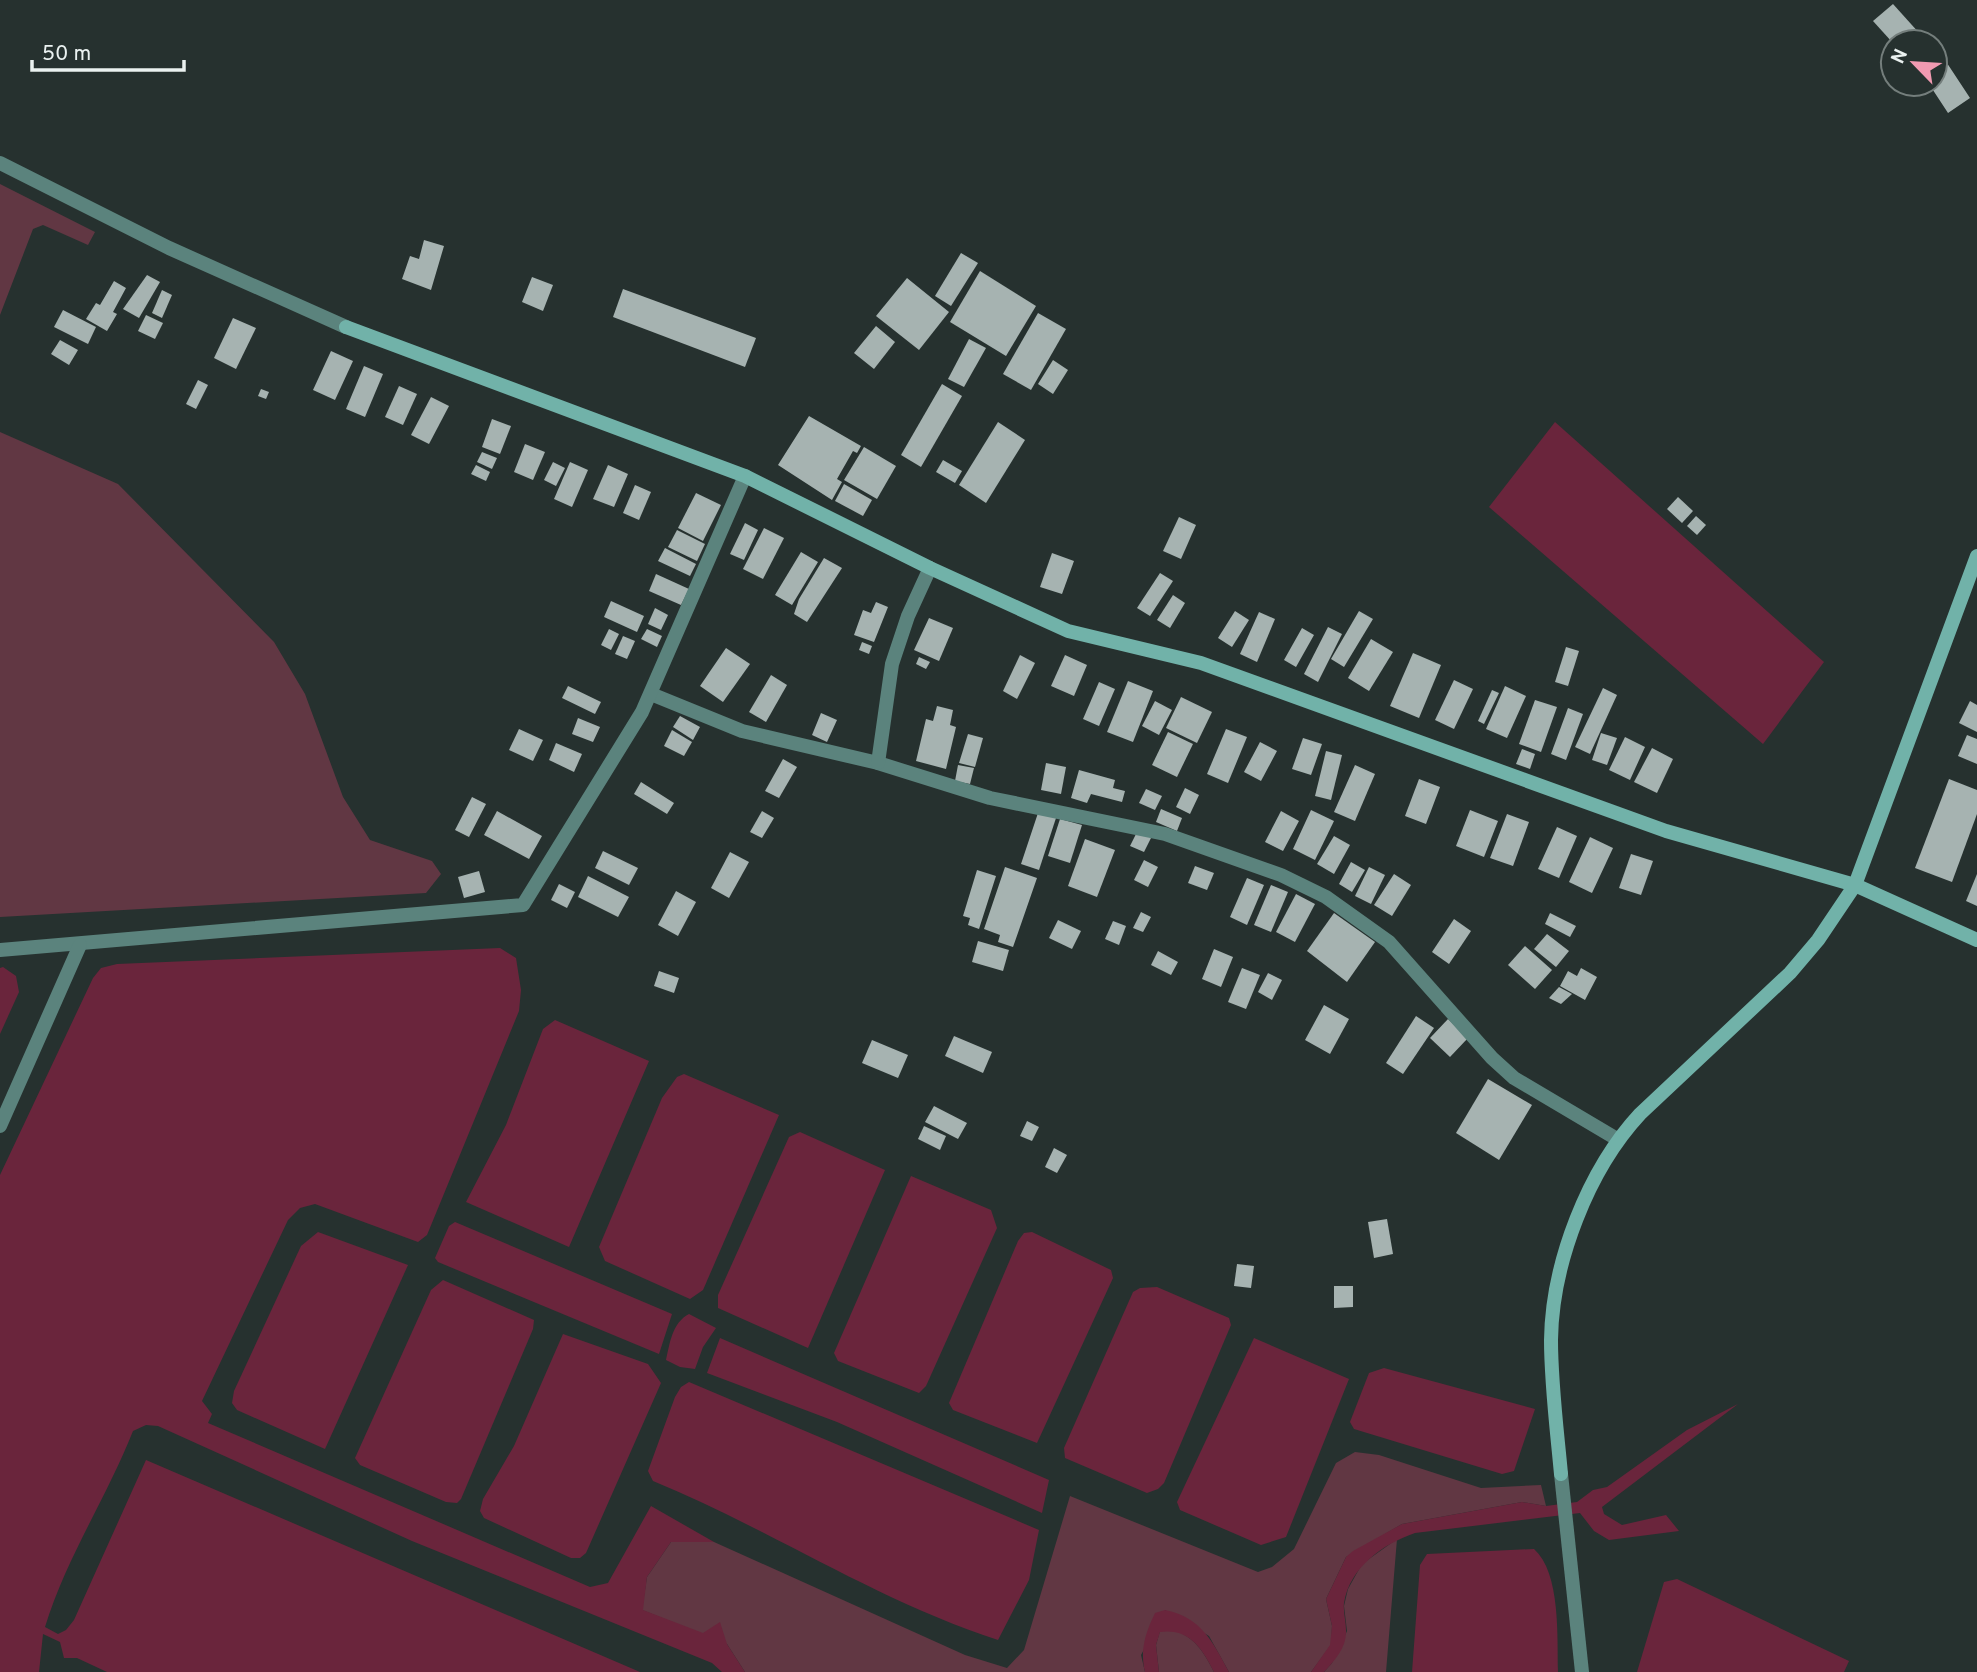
<svg xmlns="http://www.w3.org/2000/svg" width="1977" height="1672" font-family="Overpass,sans-serif">
<rect width="100%" height="100%" fill="#26312f"/>
<g fill="#613743">
<polygon points="0,184 95,232 88,245 43,225 33,229 0,315"/>
<polygon points="0,432 118,484 274,642 305,694 343,797 370,840 432,861 441,874 426,893 0,917"/>
<polygon points="1355,1452 1379,1455 1481,1488 1541,1485 1546,1506 1522,1502 1402,1524 1346,1557 1326,1599 1332,1626 1331,1645 1311,1672 1229,1672 1209,1636 1165,1610 1141,1655 1145,1672 745,1672 727,1644 642,1610 647,1577 671,1542 714,1542 965,1655 1007,1668 1024,1650 1070,1496 1258,1572 1272,1567 1294,1549 1336,1463"/>
<polygon points="1397,1539 1386,1672 1324,1672 1332,1663 1347,1631 1344,1606 1348,1589 1362,1564"/>
<path d="M1174,1630c22,8 30,23 40,42h-55l-3,-27 4,-14z"/>
</g>
<g fill="#6a253c">
<polygon points="1555,422 1824,662 1763,744 1489,507"/>
<path d="M500,948l16,10 5,32 -2,21 -92,224 -9,7 -103,-38 -15,4 -12,12 -86,181 10,13 -4,9 382,164 18,-4 43,-77 63,36h-43l-24,35 -4,33 60,23 17,-11 7,22 18,28h-23l-10,-9 -300,-122 -254,-115 -12,-1 -13,6c-26,66 -67,127 -88,196l13,7 8,-4 8,-10 72,-160 494,212h-533l-30,-14h-13l-4,-16 -17,-8 -4,38h-39v-497l93,-197 8,-10 16,-4z"/>
<polygon points="3,967 16,976 19,992 0,1034 0,968"/>
<polygon points="555,1020 649,1061 569,1247 466,1202 506,1125 543,1029"/>
<polygon points="684,1074 779,1115 703,1290 690,1299 605,1261 599,1247 662,1098 677,1077"/>
<polygon points="800,1132 885,1170 808,1348 718,1308 718,1295 789,1137"/>
<polygon points="911,1176 991,1210 997,1228 926,1386 919,1393 838,1361 834,1353"/>
<polygon points="455,1222 672,1314 659,1354 438,1262 435,1258 449,1226"/>
<polygon points="318,1232 408,1265 325,1449 237,1410 232,1403 234,1391 301,1246"/>
<polygon points="1032,1232 1111,1270 1113,1278 1037,1443 953,1410 949,1403 1018,1241 1024,1233"/>
<polygon points="443,1280 534,1320 533,1329 461,1499 457,1503 446,1502 360,1465 355,1458 431,1290"/>
<polygon points="1157,1287 1229,1318 1231,1325 1164,1483 1158,1489 1147,1493 1065,1458 1064,1448 1133,1292 1140,1288"/>
<path d="M689,1314l27,14 -13,19 -8,22 -15,-2 -14,-7c4,-17 6,-37 23,-46z"/>
<polygon points="563,1334 648,1364 661,1383 586,1553 580,1558 571,1558 484,1518 480,1511 483,1499 514,1446"/>
<polygon points="720,1338 1049,1480 1042,1513 837,1422 707,1373"/>
<polygon points="1254,1338 1349,1379 1286,1537 1261,1545 1180,1510 1177,1502"/>
<polygon points="1384,1368 1535,1409 1514,1471 1502,1474 1354,1429 1350,1422 1369,1373"/>
<path d="M689,1382l350,148 -10,50 -31,60c-121,-39 -228,-111 -345,-159l-5,-10 27,-74 6,-10z"/>
<path d="M1738,1404l-136,103 2,7 18,11 44,-10 13,16 -70,9 -15,-9 -14,-18 -165,20c-32,11 -65,34 -71,70 -1,9 2,18 2,27 1,17 -11,30 -22,42h-13l19,-27 2,-19 -6,-27 20,-42 7,-6 49,-27 120,-22 24,4 31,-4 16,-12 14,-3 80,-57z"/>
<path d="M1534,1549c27,24 23,89 24,123h-146l8,-107 7,-11z"/>
<polygon points="1677,1579 1849,1661 1844,1672 1637,1672 1664,1582"/>
<path d="M1165,1610c36,7 48,32 64,62h-15c-12,-24 -25,-44 -54,-40l-4,13 3,27h-14c-5,-22 0,-38 10,-59z"/>
</g>
<g fill="#a6b3b1">
<polygon points="1893,4 1920,34 1911,42 1892,42 1873,21"/>
<polygon points="1943,57 1970,98 1948,113 1929,84 1935,84 1935,62"/>
<polygon points="424,240 444,246 431,290 402,279 410,256 419,259"/>
<polygon points="961,253 978,263 951,306 935,296"/>
<polygon points="980,271 1036,306 1006,356 950,322"/>
<polygon points="147,275 160,282 139,318 123,309"/>
<polygon points="532,277 553,285 543,311 522,302"/>
<polygon points="907,278 949,312 919,350 876,316"/>
<polygon points="114,281 126,288 113,312 117,314 107,331 86,319 96,303 100,305"/>
<polygon points="623,289 756,338 745,367 613,317"/>
<polygon points="162,290 172,295 162,318 152,313"/>
<polygon points="63,310 96,327 88,344 54,327"/>
<polygon points="1038,313 1066,329 1031,390 1003,374"/>
<polygon points="146,315 163,323 155,339 138,331"/>
<polygon points="233,318 256,328 236,369 214,358"/>
<polygon points="876,326 895,342 874,369 854,353"/>
<polygon points="969,339 986,348 964,387 948,379"/>
<polygon points="60,340 78,350 69,365 51,354"/>
<polygon points="331,351 353,361 335,400 313,390"/>
<polygon points="1053,360 1068,370 1053,394 1038,384"/>
<polygon points="364,366 383,374 365,417 346,409"/>
<polygon points="198,380 208,385 196,409 186,404"/>
<polygon points="942,384 962,396 921,467 901,455"/>
<polygon points="399,386 417,394 403,425 385,417"/>
<polygon points="261,389 269,392 266,399 258,396"/>
<polygon points="431,397 449,406 429,444 411,435"/>
<polygon points="809,416 861,446 857,453 853,451 837,479 842,482 832,500 778,465"/>
<polygon points="492,419 511,426 500,454 482,447"/>
<polygon points="998,422 1025,440 986,503 959,485"/>
<polygon points="525,444 545,452 533,480 514,472"/>
<polygon points="864,447 896,466 877,499 844,480"/>
<polygon points="482,452 497,458 492,469 477,462"/>
<polygon points="943,460 962,471 955,483 936,472"/>
<polygon points="553,462 565,468 556,486 544,480"/>
<polygon points="570,462 588,470 572,507 554,499"/>
<polygon points="476,465 490,472 486,481 471,474"/>
<polygon points="608,465 628,474 614,507 593,499"/>
<polygon points="844,484 872,500 863,516 835,501"/>
<polygon points="635,485 651,492 639,520 623,513"/>
<polygon points="696,493 721,505 703,541 678,528"/>
<polygon points="1678,497 1693,511 1682,523 1667,509"/>
<polygon points="1696,516 1706,525 1697,535 1687,526"/>
<polygon points="1179,517 1196,525 1181,559 1163,551"/>
<polygon points="745,523 758,530 744,560 730,554"/>
<polygon points="764,528 784,538 763,579 743,569"/>
<polygon points="677,530 705,544 697,561 668,547"/>
<polygon points="665,548 696,564 690,576 658,561"/>
<polygon points="801,552 818,562 792,605 775,595"/>
<polygon points="1052,553 1074,561 1062,594 1040,587"/>
<polygon points="824,558 842,568 807,622 794,614 799,599"/>
<polygon points="1160,573 1173,581 1150,616 1137,608"/>
<polygon points="656,574 689,589 681,605 649,591"/>
<polygon points="1173,595 1185,603 1170,628 1157,620"/>
<polygon points="611,601 644,616 637,632 604,617"/>
<polygon points="876,602 888,607 874,642 854,635 863,610 871,613"/>
<polygon points="655,608 668,615 661,630 648,624"/>
<polygon points="1235,611 1249,620 1232,647 1218,638"/>
<polygon points="1359,611 1373,619 1344,667 1331,659"/>
<polygon points="1259,612 1275,619 1257,662 1240,654"/>
<polygon points="929,618 953,628 939,661 914,650"/>
<polygon points="1328,627 1342,634 1318,682 1304,674"/>
<polygon points="1302,628 1314,635 1296,667 1284,660"/>
<polygon points="609,629 619,634 611,650 601,645"/>
<polygon points="647,629 662,636 657,647 641,639"/>
<polygon points="623,636 635,641 627,659 615,654"/>
<polygon points="1371,639 1393,652 1369,691 1348,678"/>
<polygon points="862,642 872,646 869,654 859,650"/>
<polygon points="1566,647 1579,651 1568,686 1555,682"/>
<polygon points="726,648 750,664 723,702 700,686"/>
<polygon points="1413,653 1441,665 1419,718 1390,706"/>
<polygon points="1020,655 1035,663 1017,699 1003,691"/>
<polygon points="1065,655 1087,665 1074,696 1051,686"/>
<polygon points="919,657 930,662 926,669 916,664"/>
<polygon points="771,675 787,685 766,722 749,712"/>
<polygon points="1454,680 1473,689 1454,729 1435,720"/>
<polygon points="1128,681 1153,691 1133,742 1107,732"/>
<polygon points="1099,682 1115,689 1099,726 1083,719"/>
<polygon points="568,686 601,702 595,714 562,698"/>
<polygon points="1505,686 1526,696 1507,738 1486,729"/>
<polygon points="1603,688 1617,695 1590,754 1575,747"/>
<polygon points="1492,690 1499,693 1484,724 1478,721"/>
<polygon points="1181,697 1212,712 1197,743 1166,728"/>
<polygon points="1535,700 1557,707 1541,752 1519,744"/>
<polygon points="1155,701 1172,710 1159,735 1142,726"/>
<polygon points="1970,701 1977,705 1977,732 1959,723"/>
<polygon points="937,706 953,710 950,725 956,727 946,769 916,761 926,719 933,721"/>
<polygon points="1568,708 1583,714 1566,760 1551,754"/>
<polygon points="821,713 837,720 827,742 812,735"/>
<polygon points="680,716 700,727 693,740 673,727"/>
<polygon points="578,718 600,727 593,742 572,734"/>
<polygon points="519,729 543,740 533,761 509,750"/>
<polygon points="1226,729 1247,737 1228,783 1207,774"/>
<polygon points="672,730 692,742 684,756 664,746"/>
<polygon points="1168,732 1193,744 1177,777 1152,765"/>
<polygon points="1601,733 1617,738 1607,765 1592,760"/>
<polygon points="968,734 983,738 975,767 959,763"/>
<polygon points="1967,735 1977,739 1977,764 1958,756"/>
<polygon points="1625,737 1645,747 1630,780 1609,770"/>
<polygon points="1303,738 1322,744 1311,775 1292,769"/>
<polygon points="1260,742 1277,751 1261,781 1244,772"/>
<polygon points="556,743 582,754 574,772 549,760"/>
<polygon points="1652,748 1673,759 1657,793 1634,782"/>
<polygon points="1522,749 1535,754 1530,769 1516,764"/>
<polygon points="1326,751 1342,755 1331,800 1315,796"/>
<polygon points="783,759 797,767 779,798 765,791"/>
<polygon points="1046,763 1066,767 1061,794 1041,790"/>
<polygon points="958,765 974,768 970,784 955,781"/>
<polygon points="1355,765 1375,774 1355,821 1334,812"/>
<polygon points="1079,770 1115,780 1113,788 1125,791 1122,802 1091,794 1087,803 1071,798"/>
<polygon points="1419,779 1440,787 1426,824 1405,816"/>
<polygon points="1949,779 1977,790 1977,814 1952,882 1915,868"/>
<polygon points="641,782 674,803 667,814 634,794"/>
<polygon points="1185,788 1199,795 1190,814 1176,807"/>
<polygon points="1146,789 1162,796 1155,810 1139,803"/>
<polygon points="472,797 486,804 469,837 455,830"/>
<polygon points="1161,809 1182,818 1177,831 1156,822"/>
<polygon points="1311,810 1334,821 1315,860 1293,849"/>
<polygon points="1470,810 1498,821 1484,857 1456,846"/>
<polygon points="497,811 542,836 529,859 484,835"/>
<polygon points="762,811 774,818 762,838 750,832"/>
<polygon points="1281,811 1299,821 1283,851 1265,842"/>
<polygon points="1038,813 1056,818 1039,870 1021,864"/>
<polygon points="1507,814 1529,822 1513,866 1490,858"/>
<polygon points="1060,819 1082,825 1070,863 1048,856"/>
<polygon points="1557,827 1577,836 1559,878 1538,869"/>
<polygon points="1138,830 1152,836 1144,852 1130,846"/>
<polygon points="1334,836 1350,845 1334,874 1317,864"/>
<polygon points="1590,837 1613,848 1592,893 1569,882"/>
<polygon points="1085,839 1115,850 1097,897 1068,886"/>
<polygon points="603,851 638,868 629,885 595,868"/>
<polygon points="730,852 749,862 729,898 711,888"/>
<polygon points="1631,854 1653,861 1641,895 1619,888"/>
<polygon points="1144,860 1158,867 1148,887 1134,880"/>
<polygon points="1351,862 1365,870 1352,892 1339,884"/>
<polygon points="1195,866 1214,873 1207,890 1188,883"/>
<polygon points="1005,867 1037,878 1013,947 998,942 1000,935 984,929"/>
<polygon points="1369,867 1385,875 1371,904 1355,896"/>
<polygon points="977,870 996,876 979,929 968,925 970,918 963,916"/>
<polygon points="479,871 485,892 464,898 458,877"/>
<polygon points="1394,874 1411,885 1392,916 1374,905"/>
<polygon points="1977,874 1977,906 1966,901"/>
<polygon points="588,876 629,897 618,917 578,897"/>
<polygon points="1247,878 1264,885 1247,925 1230,917"/>
<polygon points="559,884 575,892 567,908 551,900"/>
<polygon points="1271,885 1288,892 1271,932 1254,925"/>
<polygon points="676,891 696,902 678,936 658,925"/>
<polygon points="1296,894 1315,904 1295,942 1276,932"/>
<polygon points="1141,912 1151,917 1143,932 1133,928"/>
<polygon points="1334,913 1375,942 1347,982 1307,951"/>
<polygon points="1550,913 1576,926 1570,937 1545,924"/>
<polygon points="1454,919 1471,931 1449,964 1432,952"/>
<polygon points="1058,920 1081,931 1072,949 1049,938"/>
<polygon points="1113,921 1126,926 1119,945 1105,939"/>
<polygon points="1547,934 1569,951 1556,967 1534,949"/>
<polygon points="978,941 1009,950 1003,971 972,962"/>
<polygon points="1525,946 1552,970 1535,989 1508,965"/>
<polygon points="1214,949 1233,957 1221,987 1202,979"/>
<polygon points="1158,951 1178,962 1171,975 1151,965"/>
<polygon points="1242,968 1260,975 1246,1009 1228,1002"/>
<polygon points="1581,968 1597,977 1585,1000 1560,986 1568,971 1577,976"/>
<polygon points="659,971 679,978 674,993 654,986"/>
<polygon points="1268,973 1282,980 1272,1000 1258,992"/>
<polygon points="1559,987 1572,994 1561,1004 1549,998"/>
<polygon points="1324,1005 1349,1019 1330,1054 1305,1040"/>
<polygon points="1416,1016 1434,1028 1403,1074 1386,1063"/>
<polygon points="1448,1019 1468,1038 1450,1057 1430,1038"/>
<polygon points="954,1036 992,1052 983,1073 945,1056"/>
<polygon points="872,1040 908,1055 898,1078 862,1063"/>
<polygon points="1488,1079 1532,1105 1499,1160 1456,1133"/>
<polygon points="934,1106 967,1123 958,1139 925,1122"/>
<polygon points="1027,1121 1039,1127 1032,1141 1020,1136"/>
<polygon points="924,1126 946,1136 940,1150 918,1139"/>
<polygon points="1054,1148 1067,1155 1057,1173 1045,1167"/>
<polygon points="1387,1219 1393,1254 1374,1258 1368,1222"/>
<polygon points="1237,1264 1254,1266 1251,1288 1234,1286"/>
<polygon points="1334,1286 1353,1286 1353,1307 1334,1308"/>
</g>
<g fill="none" stroke-linecap="round" stroke-linejoin="round">
<g stroke="#5b837d" stroke-width="14">
<polyline points="0,163 169,248 346,327"/>
<polyline points="651,694 742,731 878,763 990,798 1165,834 1281,875 1326,897 1389,942 1492,1058 1514,1078 1617,1139"/>
<polyline points="878,763 892,664 908,616 930,568"/>
<polyline points="0,950 523,905 642,712 745,476"/>
<polyline points="0,1126 80,945"/>
<polyline points="1561,1474 1582,1672"/>
</g>
<g stroke="#71b2a9" stroke-width="14">
<polyline points="346,327 745,476 930,568 1068,631 1201,663 1666,831 1855,885 1977,940"/>
<path d="M1561,1474c-4,-44 -10,-90 -10,-134 1,-77 37,-170 89,-226l150,-141 28,-33 37,-55 122,-329"/>
</g>
</g>
<g transform="translate(1914 63) rotate(295)"><circle r="33" fill="#26312f" stroke="#747e7c" stroke-width="2"/>
<path d="M0-5L12 26L0 18L-12 26Z" fill="#f19ab1"/>
<text y="-10" font-size="19" font-weight="bold" text-anchor="middle" fill="#eaf1f0">N</text>
</g>
<path d="M32 60v10h152v-10" fill="none" stroke="#eaf1f0" stroke-width="3.5"/>
<text x="42" y="60" font-size="21" fill="#eaf1f0" stroke="#26312f" stroke-width="5" paint-order="stroke">50 m</text>
</svg>
